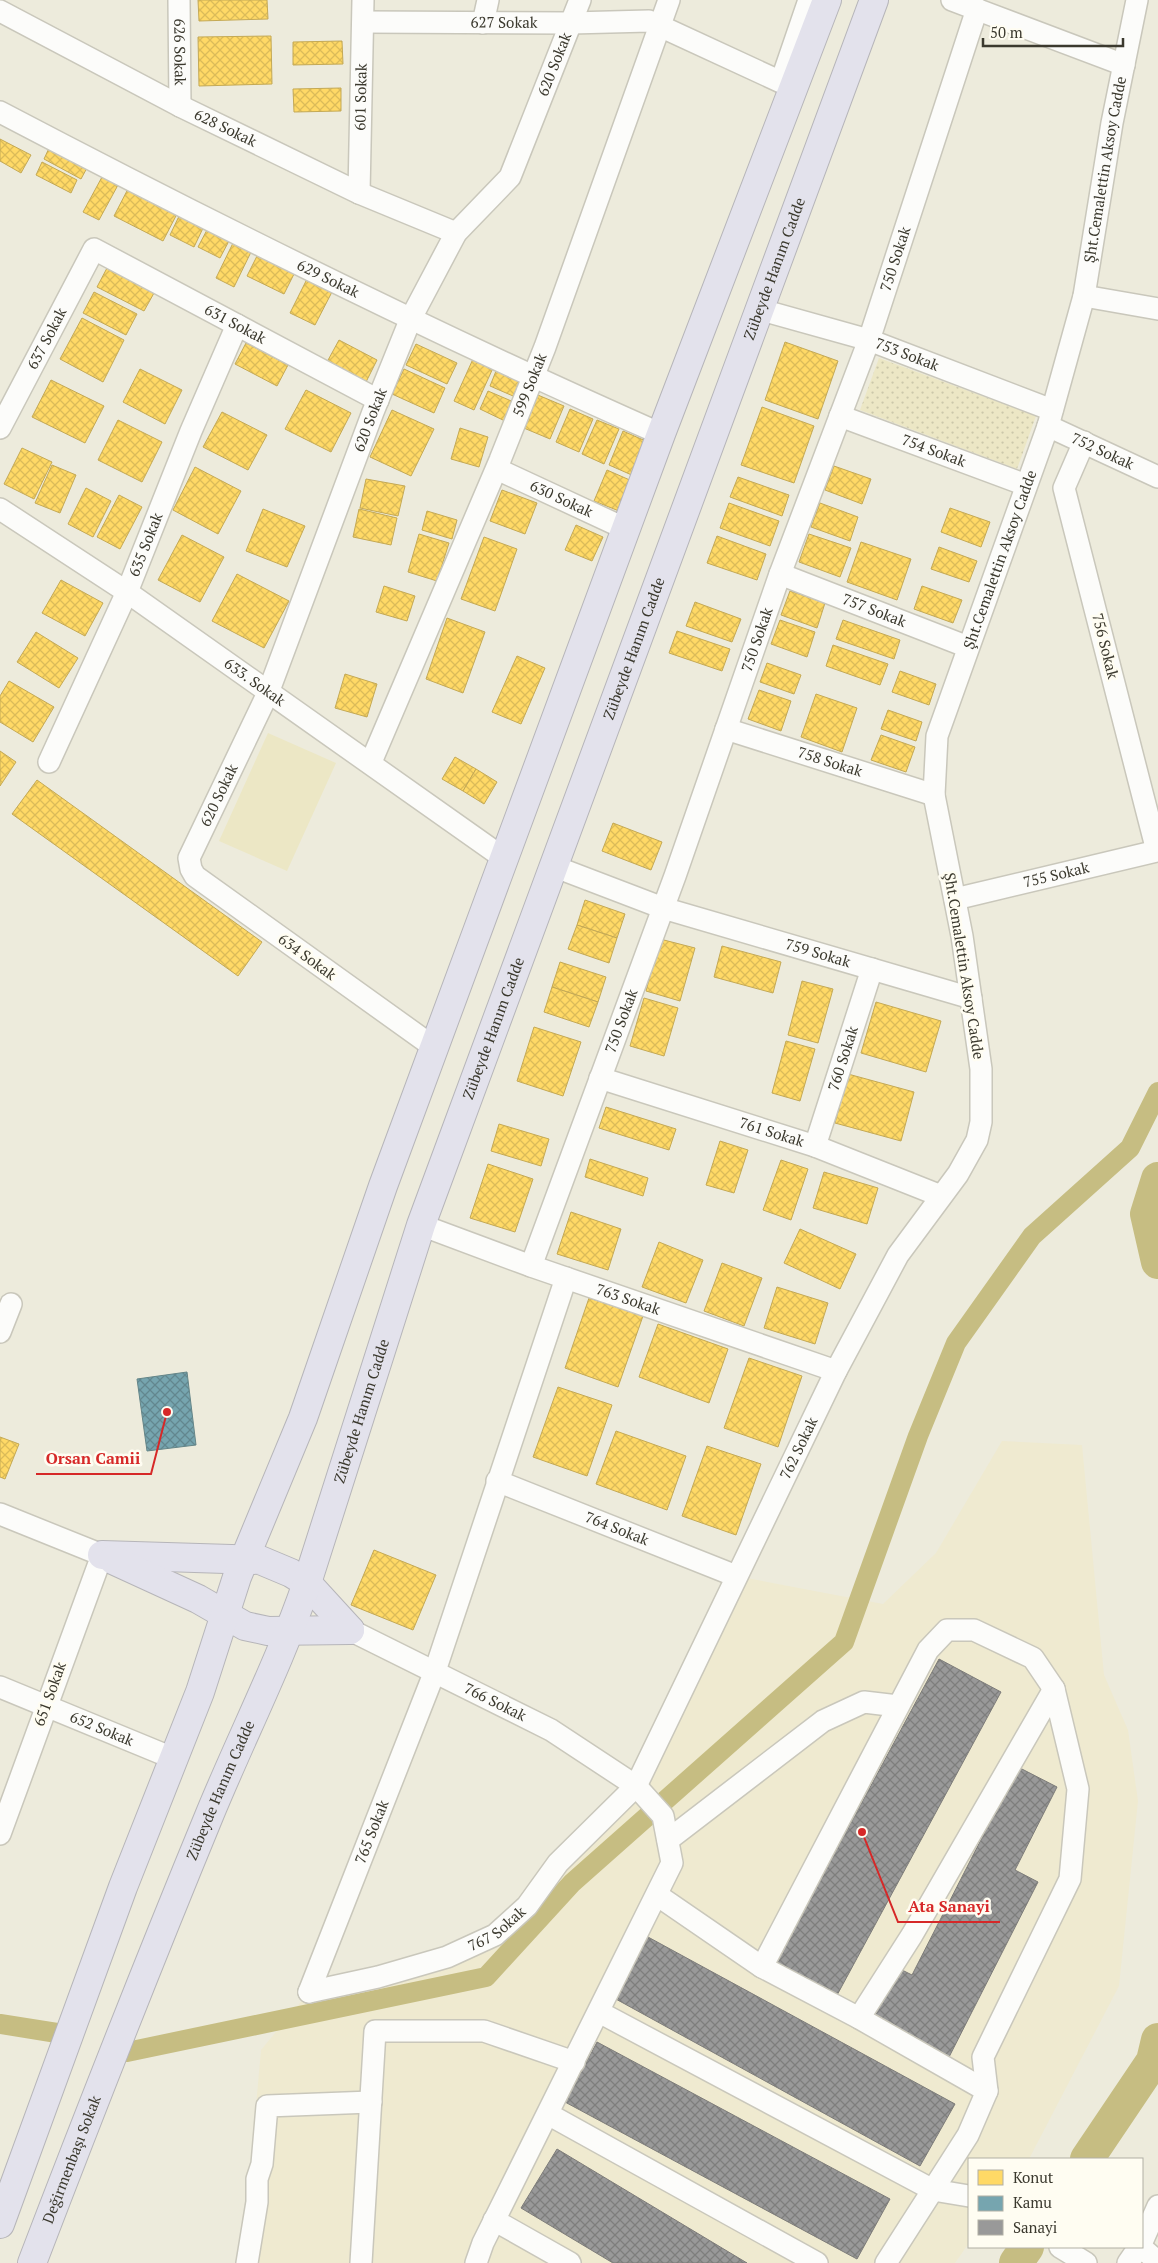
<svg xmlns="http://www.w3.org/2000/svg" width="1158" height="2263" font-family="'PT Serif',serif">
<defs>
<pattern id="park-dots" width="8" height="8" patternUnits="userSpaceOnUse" patternTransform="scale(1.25)"><rect width="8" height="8" fill="#ece7c5"/><path d="M2 2h.1M6 6h.1" fill="none" stroke="#cbc7aa" stroke-width="1.8" stroke-linecap="round"/></pattern>
<pattern id="homes-cross-hatch" width="8" height="8" patternUnits="userSpaceOnUse" patternTransform="scale(1.25)"><rect width="8" height="8" fill="#ffd966"/><path d="M0 0l8 8M0 8l8-8" fill="none" stroke="#dbbb59"/></pattern>
<pattern id="public-cross-hatch" width="8" height="8" patternUnits="userSpaceOnUse" patternTransform="scale(1.25)"><rect width="8" height="8" fill="#76a5af"/><path d="M0 0l8 8M0 8l8-8" fill="none" stroke="#62878f"/></pattern>
<pattern id="industry-cross-hatch" width="8" height="8" patternUnits="userSpaceOnUse" patternTransform="scale(1.25)"><rect width="8" height="8" fill="#999"/><path d="M0 0l8 8M0 8l8-8" fill="none" stroke="#7e7e7d"/></pattern>
</defs>
<rect width="100%" height="100%" fill="#edebdc"/>
<polygon fill="#efead0" points="1002,1441 1082,1445 1104,1675 1128,1730 1138,1801 1119,1986 1029,2159 969,2159 969,2243 955,2263 242,2263 261,2050 309,1992 495,1935 636,1786 736,1576 883,1604 936,1553"/>
<polygon fill="#ece7c5" points="268,733 336,763 287,871 219,841"/>
<polygon fill="url(#park-dots)" points="879,358 1036,416 1017,469 860,410"/>
<g fill="url(#homes-cross-hatch)" stroke="#c4a955">
<polygon points="198,0 267,0 268,19 199,21"/>
<polygon points="271,36 272,84 199,86 198,37"/>
<polygon points="342,41 343,64 293,65 293,42"/>
<polygon points="341,88 341,111 294,112 293,89"/>
<polygon points="0,139 31,155 21,173 0,161"/>
<polygon points="50,146 88,166 81,179 44,159"/>
<polygon points="42,162 77,180 71,193 36,175"/>
<polygon points="102,177 118,185 99,220 83,212"/>
<polygon points="130,185 179,210 163,241 114,216"/>
<polygon points="181,212 205,224 194,247 170,235"/>
<polygon points="208,228 230,239 220,258 198,247"/>
<polygon points="234,241 252,250 234,287 216,278"/>
<polygon points="259,252 296,270 284,294 247,276"/>
<polygon points="107,268 154,293 144,311 97,287"/>
<polygon points="308,277 333,290 315,325 290,313"/>
<polygon points="94,292 137,314 126,335 83,313"/>
<polygon points="82,318 124,340 103,382 60,359"/>
<polygon points="339,340 377,360 366,382 327,362"/>
<polygon points="785,342 838,361 818,419 765,400"/>
<polygon points="246,343 288,365 277,386 235,364"/>
<polygon points="416,344 457,363 447,384 406,365"/>
<polygon points="473,359 493,368 474,410 454,401"/>
<polygon points="140,369 182,390 165,424 123,402"/>
<polygon points="404,369 445,388 434,413 392,394"/>
<polygon points="496,371 520,381 513,396 490,386"/>
<polygon points="51,380 104,406 85,443 32,417"/>
<polygon points="306,390 351,413 331,452 285,429"/>
<polygon points="488,391 516,403 507,422 480,409"/>
<polygon points="533,393 564,406 550,439 519,426"/>
<polygon points="762,407 814,426 794,483 741,465"/>
<polygon points="570,409 593,419 579,452 556,442"/>
<polygon points="392,410 434,429 411,476 370,457"/>
<polygon points="222,412 267,435 248,470 203,447"/>
<polygon points="118,420 162,442 142,482 98,460"/>
<polygon points="597,420 619,429 604,464 582,454"/>
<polygon points="460,428 488,437 479,467 451,459"/>
<polygon points="623,431 648,442 634,476 609,465"/>
<polygon points="22,448 52,462 34,499 4,484"/>
<polygon points="52,465 76,475 60,513 35,503"/>
<polygon points="834,466 871,479 862,504 825,490"/>
<polygon points="195,467 241,491 218,534 173,510"/>
<polygon points="607,470 632,481 619,511 594,501"/>
<polygon points="738,477 789,495 782,516 730,497"/>
<polygon points="366,479 405,486 398,516 360,508"/>
<polygon points="86,488 111,501 93,537 68,524"/>
<polygon points="502,490 537,503 525,534 490,521"/>
<polygon points="119,495 142,507 120,549 97,537"/>
<polygon points="729,503 779,521 770,546 720,528"/>
<polygon points="820,503 858,517 850,541 811,527"/>
<polygon points="950,508 990,522 981,547 941,532"/>
<polygon points="263,509 305,526 287,567 246,551"/>
<polygon points="359,509 397,518 391,545 353,537"/>
<polygon points="427,511 457,520 452,539 422,530"/>
<polygon points="576,525 603,537 592,561 565,550"/>
<polygon points="419,534 449,543 437,581 408,572"/>
<polygon points="809,534 851,548 840,577 799,562"/>
<polygon points="182,535 224,557 200,602 158,580"/>
<polygon points="717,536 766,554 757,580 707,563"/>
<polygon points="484,537 517,549 495,611 461,599"/>
<polygon points="861,542 911,559 897,600 847,582"/>
<polygon points="939,547 977,561 969,582 931,569"/>
<polygon points="237,574 289,601 264,648 212,621"/>
<polygon points="61,580 103,603 85,636 42,613"/>
<polygon points="384,586 415,596 407,621 376,612"/>
<polygon points="922,586 962,600 953,623 914,609"/>
<polygon points="790,591 825,603 817,628 781,615"/>
<polygon points="695,602 741,619 732,642 686,626"/>
<polygon points="447,618 485,632 463,693 426,679"/>
<polygon points="780,620 815,632 807,657 771,644"/>
<polygon points="843,620 900,640 894,659 836,639"/>
<polygon points="677,631 730,649 722,671 669,653"/>
<polygon points="36,632 78,658 59,688 17,662"/>
<polygon points="833,645 888,664 880,685 826,666"/>
<polygon points="517,656 545,668 521,724 492,712"/>
<polygon points="767,663 801,675 794,694 760,682"/>
<polygon points="900,671 936,684 929,705 892,692"/>
<polygon points="345,674 377,684 367,717 335,708"/>
<polygon points="9,681 54,707 33,742 0,722 0,696"/>
<polygon points="759,690 791,701 781,731 748,719"/>
<polygon points="816,694 857,708 842,752 801,737"/>
<polygon points="888,710 922,722 916,741 881,729"/>
<polygon points="881,735 915,747 906,772 871,760"/>
<polygon points="0,751 16,762 0,786"/>
<polygon points="455,757 476,769 463,791 442,779"/>
<polygon points="476,769 497,782 484,804 463,791"/>
<polygon points="37,780 262,942 238,976 12,814"/>
<polygon points="613,823 662,842 651,870 602,851"/>
<polygon points="585,900 625,914 617,938 577,925"/>
<polygon points="577,925 617,938 609,963 568,949"/>
<polygon points="660,939 695,948 680,1001 646,991"/>
<polygon points="722,946 781,962 773,993 714,977"/>
<polygon points="560,962 606,977 598,1002 552,987"/>
<polygon points="802,981 833,989 818,1043 788,1035"/>
<polygon points="552,987 598,1002 589,1027 544,1012"/>
<polygon points="644,998 678,1008 664,1056 630,1046"/>
<polygon points="876,1002 941,1021 926,1072 861,1053"/>
<polygon points="534,1027 581,1042 563,1096 517,1081"/>
<polygon points="786,1041 815,1049 800,1101 772,1093"/>
<polygon points="848,1074 914,1092 901,1141 835,1123"/>
<polygon points="606,1107 676,1129 669,1150 599,1128"/>
<polygon points="499,1124 549,1139 541,1166 491,1151"/>
<polygon points="720,1141 748,1150 734,1193 706,1185"/>
<polygon points="590,1159 648,1178 643,1196 585,1177"/>
<polygon points="781,1160 808,1169 791,1220 763,1210"/>
<polygon points="488,1164 533,1179 515,1232 470,1218"/>
<polygon points="824,1172 878,1188 867,1224 813,1208"/>
<polygon points="571,1212 621,1229 608,1270 557,1254"/>
<polygon points="800,1229 856,1254 840,1289 784,1263"/>
<polygon points="659,1242 703,1260 686,1303 642,1287"/>
<polygon points="722,1263 762,1278 744,1326 704,1311"/>
<polygon points="777,1287 828,1303 815,1344 764,1328"/>
<polygon points="589,1298 643,1316 618,1387 565,1368"/>
<polygon points="658,1324 728,1349 709,1403 639,1377"/>
<polygon points="749,1358 802,1376 778,1447 724,1428"/>
<polygon points="558,1387 612,1405 587,1476 533,1457"/>
<polygon points="616,1431 686,1456 667,1510 596,1484"/>
<polygon points="0,1437 19,1444 5,1479 0,1477"/>
<polygon points="707,1446 761,1464 736,1535 682,1516"/>
<polygon points="374,1550 436,1575 413,1630 351,1605"/>
</g>
<polygon fill="url(#public-cross-hatch)" stroke="#648588" points="187,1372 196,1445 147,1451 137,1379"/>
<g fill="url(#industry-cross-hatch)" stroke="#7d7c79">
<polygon points="939,1659 1001,1692 836,1997 775,1964"/>
<polygon points="1018,1767 1057,1787 1015,1870 1038,1882 947,2061 869,2021 896,1967 912,1975"/>
<polygon points="648,1937 955,2104 920,2166 614,1998"/>
<polygon points="597,2042 890,2199 857,2259 565,2102"/>
<polygon points="557,2149 747,2263 613,2263 521,2208"/>
</g>
<g fill="none" stroke-linecap="round" stroke-linejoin="round">
<g stroke="#c6bd82" stroke-width="20">
<polyline points="0,2024 57,2033"/>
<polyline points="127,2052 486,1977 572,1883 844,1642 918,1436 956,1343 1032,1236 1130,1148 1158,1092"/>
</g>
<g stroke="#c6bd82" stroke-width="34">
<polyline points="1158,1179 1147,1214 1158,1262"/>
<polyline points="1087,2159 1153,2061 1158,2040"/>
<polyline points="1016,2263 1027,2247"/>
</g>
<g stroke="#c9c7bb" stroke-width="24">
<g id="minor">
<path id="s1" d="M179,0l1,106"/>
<polyline points="952,0 1124,65"/>
<path id="s2" d="M0,11l180,95 179,87 97,40"/>
<path id="s3" d="M364,22l207,1 78,-2 132,61 28,-82"/>
<polyline points="483,23 488,0"/>
<path id="s4" d="M0,112c217,114 437,223 661,322"/>
<path id="s5" d="M359,193l4,-193"/>
<polyline points="1084,296 1158,309"/>
<path id="s6" d="M758,309l111,31 183,70"/>
<path id="s7" d="M840,416l186,69"/>
<path id="s8" d="M1048,426l110,51"/>
<path id="s9" d="M0,428l94,-179 284,151"/>
<path id="s10" d="M497,469l129,60"/>
<path id="s11" d="M0,509l127,83 378,267"/>
<path id="s12" d="M780,574l188,73"/>
<path id="s13" d="M726,729l208,66"/>
<path id="s14" d="M49,762l78,-170 64,-161 46,-106"/>
<path id="s15" d="M371,762l129,-302 45,-113 124,-347"/>
<path id="s16" d="M553,866l110,42 308,90"/>
<path id="s17" d="M955,899l202,-48 -93,-363 20,-46"/>
<path id="s18" d="M435,1048l-240,-172 -4,-7 -2,-11 79,-165 105,-281 38,-94 45,-85 54,-56 70,-177"/>
<path id="s19" d="M600,1078l215,68 126,50"/>
<path id="s20" d="M815,1146l57,-177"/>
<path id="s21" d="M421,1225l110,41 305,105"/>
<path id="s22" d="M531,1266l144,-390 105,-302 89,-234 108,-331"/>
<polyline points="0,1332 11,1304"/>
<path id="s23" d="M497,1481l239,95"/>
<polyline points="0,1514 102,1555 0,1834"/>
<path id="s24" d="M350,1630l201,100 85,56 27,30 9,47 -189,380 -7,20"/>
<path id="s25" d="M0,1687l175,72"/>
<polyline points="668,1840 823,1721 864,1702 898,1706"/>
<polyline points="657,1895 762,1967 928,1650 947,1630 974,1630 1033,1658 1054,1689 1078,1789 1070,1879 983,2057 987,2091 968,2135 886,2263"/>
<polyline points="762,1967 859,2018 987,2091"/>
<path id="s26" d="M309,1992l69,-15 69,-20 48,-22 32,-29 31,-43 78,-77 200,-415 62,-116 60,-81 19,-34 4,-18v-53l-19,-133 -28,-141 3,-59 111,-310 36,-130 28,-173 25,-123"/>
<path id="s27" d="M309,1992l126,-321 131,-393"/>
<polyline points="599,2012 933,2190 969,2196"/>
<polyline points="859,2018 912,1935 1054,1689"/>
<polyline points="548,2114 817,2263"/>
<polyline points="494,2220 570,2263"/>
<polyline points="1142,2242 1158,2206"/>
<polyline points="1060,2247 1086,2263"/>
<polyline points="1141,2247 1158,2262"/>
<polyline points="247,2263 257,2202 257,2179 262,2164 267,2106 371,2102"/>
<polyline points="361,2263 375,2031 484,2031 574,2062"/>
<polyline points="1128,2263 1139,2247"/>
</g>
</g>
<g stroke="#b6b5b9" stroke-width="30">
<g id="highway">
<polyline points="102,1555 260,1560 291,1573 307,1583 350,1630"/>
<polyline points="113,1560 198,1599 245,1626 268,1631 350,1630"/>
<polyline points="0,2224 123,1887 200,1692 237,1577 303,1418 383,1186 661,434 827,0"/>
<path id="s28" d="M32,2263c57,-149 116,-299 177,-447 32,-78 71,-154 98,-233l114,-358 453,-1225"/>
</g>
</g>
<use href="#minor" stroke="#fcfcfa" stroke-width="21"/>
<use href="#highway" stroke="#e3e2ec" stroke-width="28"/>
</g>
<g text-anchor="middle" stroke-width="5" stroke-linejoin="round" paint-order="stroke">
<g font-size="15" fill="#3b392e" stroke="#fffdf2">
<text dy="5" stroke="none"><textPath href="#s3" startOffset="140">627 Sokak</textPath></text>
<text dy="5" stroke="none"><textPath href="#s1" startOffset="52">626 Sokak</textPath></text>
<text dy="5" stroke="none"><textPath href="#s18" startOffset="1194">620 Sokak</textPath></text>
<text dy="5" stroke="none"><textPath href="#s5" startOffset="96">601 Sokak</textPath></text>
<text dy="5" stroke="none"><textPath href="#s2" startOffset="254">628 Sokak</textPath></text>
<text dy="5" stroke="none"><textPath href="#s26" startOffset="2134">Şht.Cemalettin Aksoy Cadde</textPath></text>
<text dy="5" stroke="none"><textPath href="#s22" startOffset="1071">750 Sokak</textPath></text>
<text dy="5" stroke="none"><textPath href="#s28" startOffset="2129">Zübeyde Hanım Cadde</textPath></text>
<text dy="5" stroke="none"><textPath href="#s4" startOffset="368">629 Sokak</textPath></text>
<text dy="5" stroke="none"><textPath href="#s9" startOffset="362">631 Sokak</textPath></text>
<text dy="5" stroke="none"><textPath href="#s9" startOffset="101">637 Sokak</textPath></text>
<text dy="5" stroke="none"><textPath href="#s6" startOffset="156">753 Sokak</textPath></text>
<text dy="5" stroke="none"><textPath href="#s15" startOffset="409">599 Sokak</textPath></text>
<text dy="5" stroke="none"><textPath href="#s18" startOffset="789">620 Sokak</textPath></text>
<text dy="5" stroke="none"><textPath href="#s7" startOffset="100">754 Sokak</textPath></text>
<text dy="5" stroke="none"><textPath href="#s8" startOffset="60">752 Sokak</textPath></text>
<text dy="5" stroke="none"><textPath href="#s10" startOffset="71">630 Sokak</textPath></text>
<text dy="5" stroke="none"><textPath href="#s14" startOffset="238">635 Sokak</textPath></text>
<text dy="5" stroke="none"><textPath href="#s26" startOffset="1729">Şht.Cemalettin Aksoy Cadde</textPath></text>
<text dy="5" stroke="none"><textPath href="#s12" startOffset="101">757 Sokak</textPath></text>
<text dy="5" stroke="none"><textPath href="#s22" startOffset="666">750 Sokak</textPath></text>
<text transform="translate(1105 646) rotate(76)" y="5">756 Sokak</text>
<text dy="5" stroke="none"><textPath href="#s28" startOffset="1724">Zübeyde Hanım Cadde</textPath></text>
<text dy="5" stroke="none"><textPath href="#s11" startOffset="308">633. Sokak</textPath></text>
<text dy="5" stroke="none"><textPath href="#s13" startOffset="109">758 Sokak</textPath></text>
<text dy="5" stroke="none"><textPath href="#s18" startOffset="384">620 Sokak</textPath></text>
<text dy="5" stroke="none"><textPath href="#s17" startOffset="104">755 Sokak</textPath></text>
<text dy="5" stroke="none"><textPath href="#s16" startOffset="279">759 Sokak</textPath></text>
<text transform="translate(307 957) rotate(36)" y="5">634 Sokak</text>
<text transform="translate(964 966) rotate(81)" y="5">Şht.Cemalettin Aksoy Cadde</text>
<text dy="5" stroke="none"><textPath href="#s22" startOffset="261">750 Sokak</textPath></text>
<text dy="5" stroke="none"><textPath href="#s28" startOffset="1319">Zübeyde Hanım Cadde</textPath></text>
<text dy="5" stroke="none"><textPath href="#s20" startOffset="92">760 Sokak</textPath></text>
<text dy="5" stroke="none"><textPath href="#s19" startOffset="180">761 Sokak</textPath></text>
<text dy="5" stroke="none"><textPath href="#s21" startOffset="220">763 Sokak</textPath></text>
<text dy="5" stroke="none"><textPath href="#s28" startOffset="914">Zübeyde Hanım Cadde</textPath></text>
<text dy="5" stroke="none"><textPath href="#s26" startOffset="776">762 Sokak</textPath></text>
<text dy="5" stroke="none"><textPath href="#s23" startOffset="129">764 Sokak</textPath></text>
<text transform="translate(50 1694) rotate(-70)" y="5">651 Sokak</text>
<text dy="5" stroke="none"><textPath href="#s24" startOffset="162">766 Sokak</textPath></text>
<text dy="5" stroke="none"><textPath href="#s25" startOffset="110">652 Sokak</textPath></text>
<text dy="5" stroke="none"><textPath href="#s28" startOffset="509">Zübeyde Hanım Cadde</textPath></text>
<text dy="5" stroke="none"><textPath href="#s27" startOffset="172">765 Sokak</textPath></text>
<text dy="5" stroke="none"><textPath href="#s26" startOffset="200">767 Sokak</textPath></text>
<text dy="5" stroke="none"><textPath href="#s28" startOffset="111">Değirmenbaşı Sokak</textPath></text>
</g>
</g>
<path fill="none" stroke="#d62828" stroke-width="2" d="M167 1412L151 1474H36M862 1832L898 1922H1000"/>
<g fill="#d62828" stroke="#fffdf2" stroke-width="2">
<circle cx="167" cy="1412" r="5"/>
<circle cx="862" cy="1832" r="5"/>
</g>
<g font-size="16" text-anchor="middle" font-weight="bold" fill="#d62828" stroke="#fffdf2" stroke-width="5" stroke-linejoin="round" paint-order="stroke">
<text x="93" y="1464">Orsan Camii</text>
<text x="949" y="1912">Ata Sanayi</text>
</g>
<rect x="968" y="2158" width="175" height="90" fill="#fffdf2" stroke="#b1afa4"/>
<rect x="978" y="2170" width="25" height="15" fill="#ffd966" stroke="#b1afa4"/>
<text x="1013" y="2183" font-size="15" fill="#3b392e">Konut</text>
<rect x="978" y="2196" width="25" height="15" fill="#76a5af" stroke="#b1afa4"/>
<text x="1013" y="2208" font-size="15" fill="#3b392e">Kamu</text>
<rect x="978" y="2220" width="25" height="15" fill="#999999" stroke="#b1afa4"/>
<text x="1013" y="2233" font-size="15" fill="#3b392e">Sanayi</text>
<path d="M983 38v8h140v-8" fill="none" stroke="#3b392e" stroke-width="2.5"/>
<text x="990" y="38" font-size="15" fill="#3b392e" stroke="#fffdf2" stroke-width="4" paint-order="stroke">50 m</text>
</svg>
